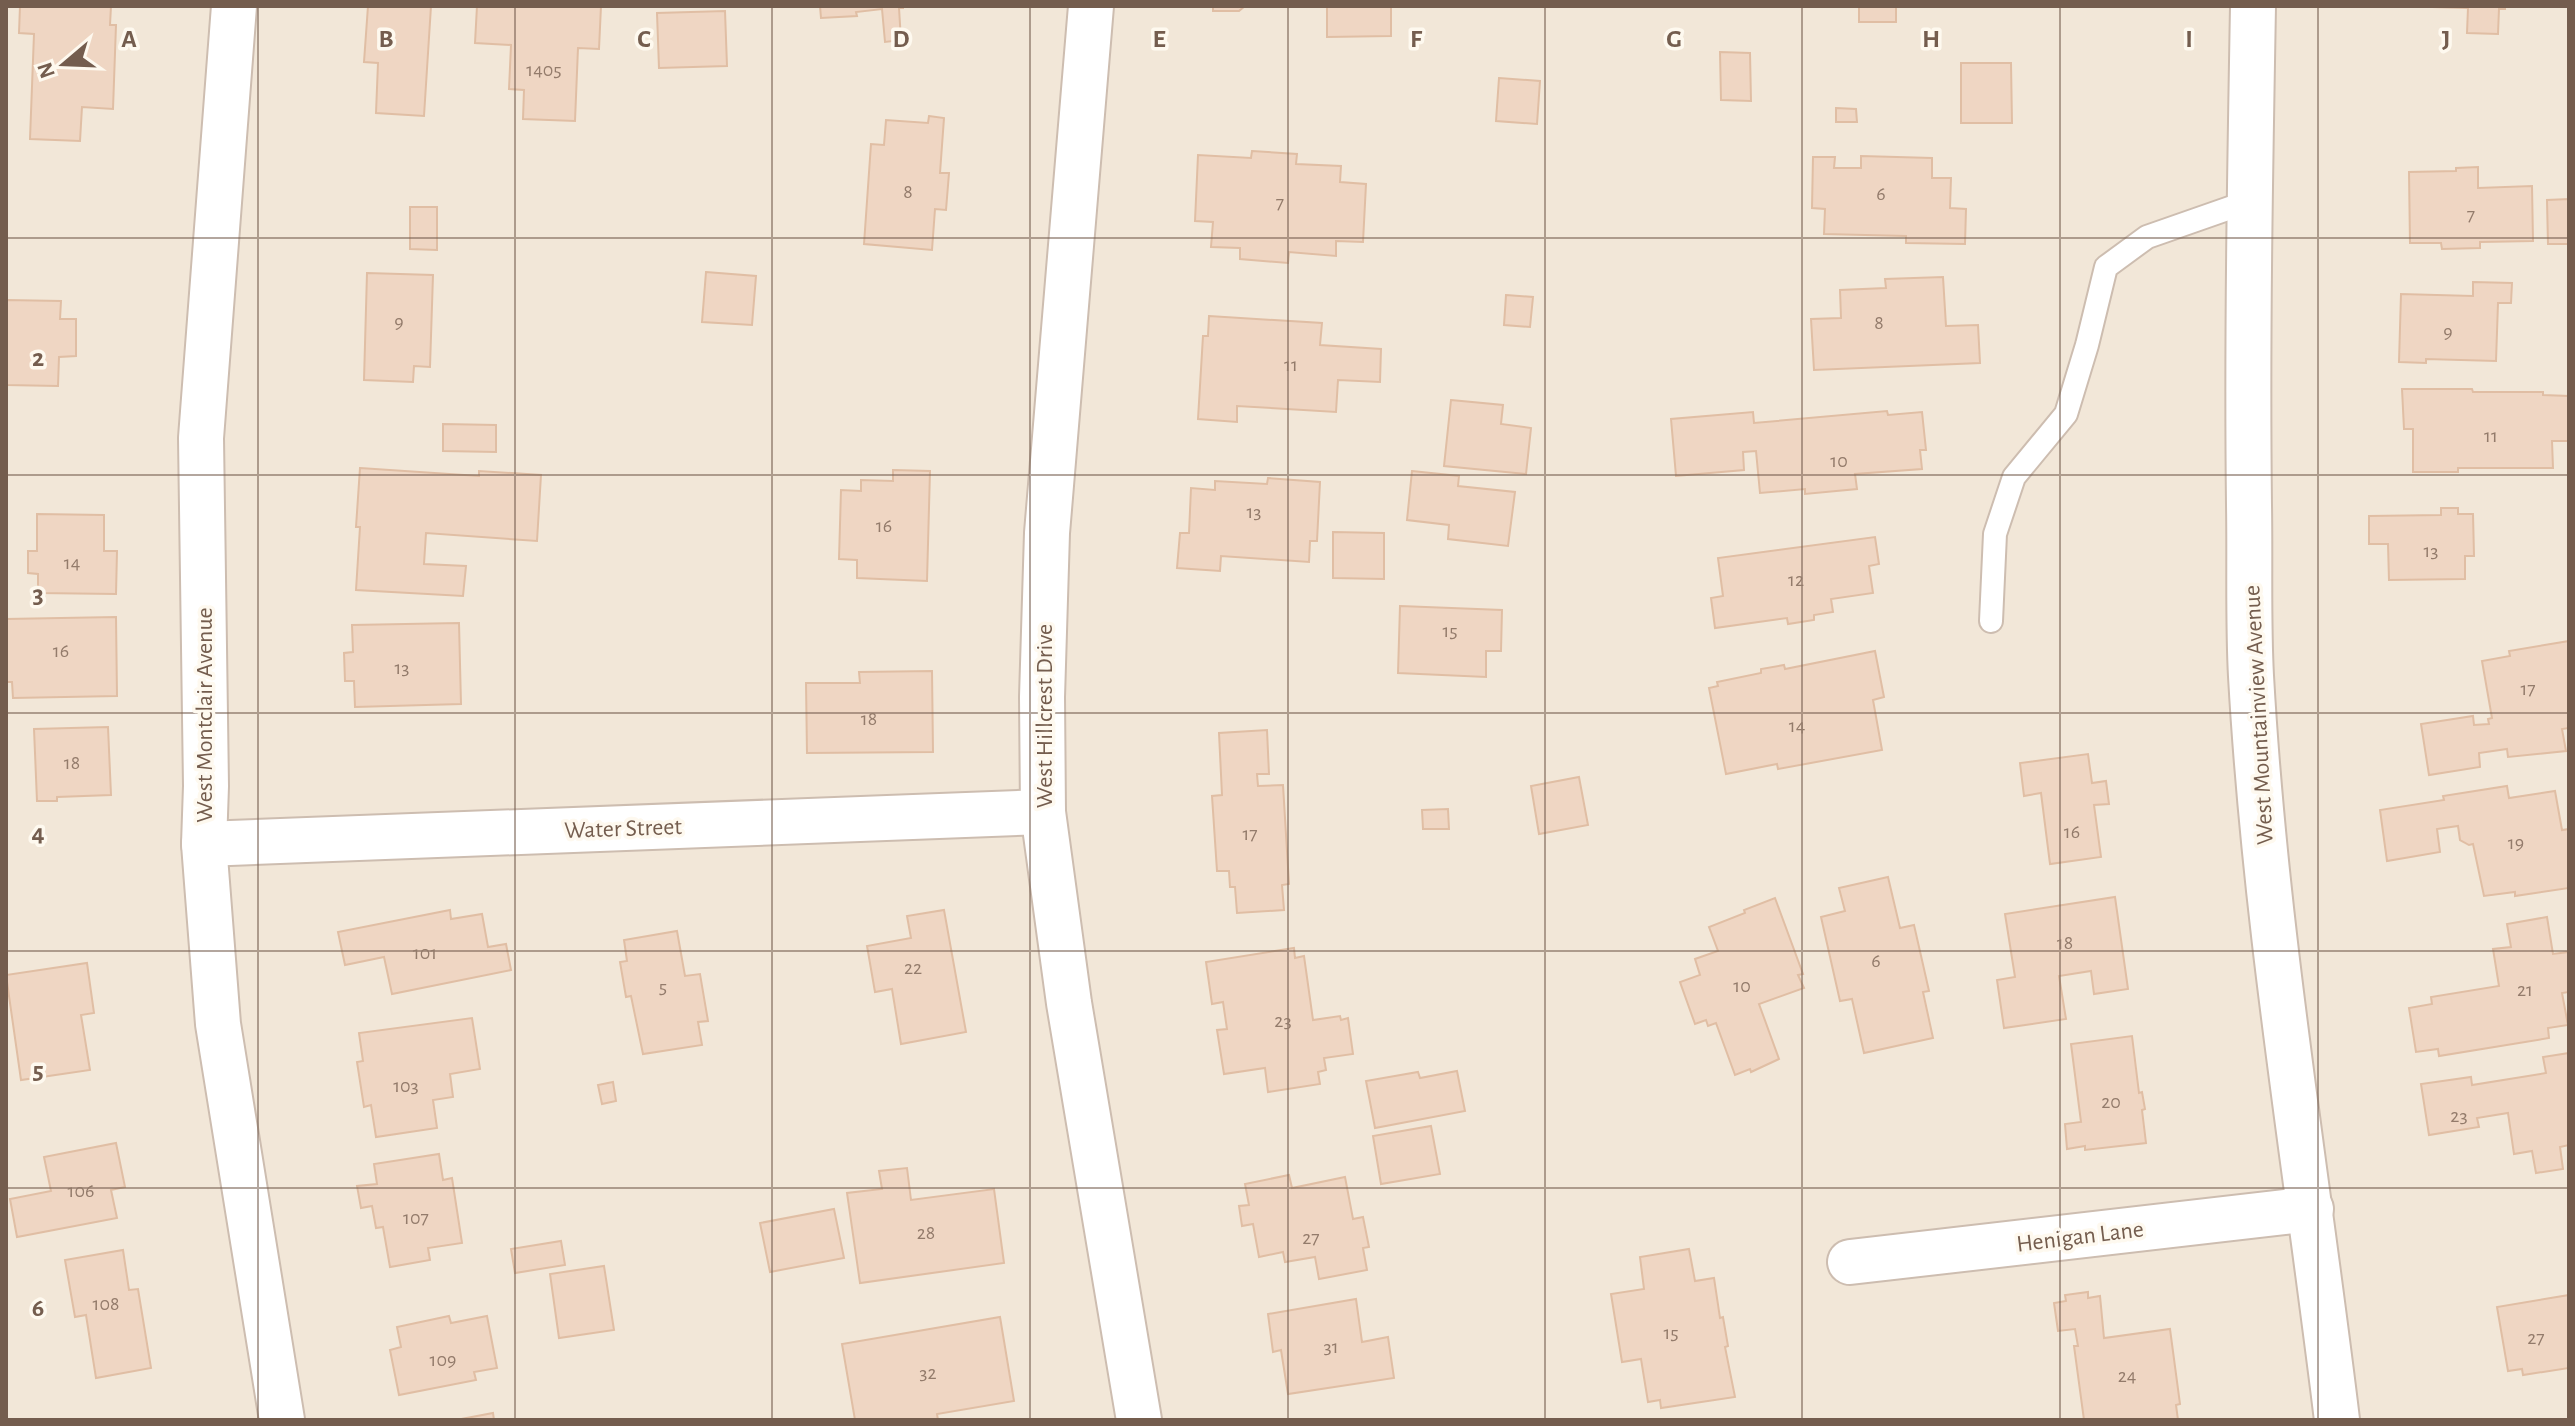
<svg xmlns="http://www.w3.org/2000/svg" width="2575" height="1426" font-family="'Alegreya Sans',sans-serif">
<rect width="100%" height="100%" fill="#fbf5e9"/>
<rect fill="#f2e7d8" x="6" y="6" width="2563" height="1414"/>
<g fill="#efd6c3" stroke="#e0bea4" stroke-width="2">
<polygon points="20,6 111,6 110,25 116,25 113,109 82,107 80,141 30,139 34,34 19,33"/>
<polygon points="368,6 431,6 424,116 376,113 378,63 364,62"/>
<polygon points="477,6 601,6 599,49 578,48 575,121 523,119 524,90 509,89 511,45 475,43"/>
<polygon points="820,6 903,6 903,8 899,8 901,40 885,42 882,9 856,12 857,16 821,18"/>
<polygon points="1213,6 1245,6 1239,11 1213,11"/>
<polygon points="1327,6 1391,6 1391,36 1327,37"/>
<rect x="1859" y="6" width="37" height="16"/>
<polygon points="2505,6 2505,9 2499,9 2498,34 2467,33 2468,8 2396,6"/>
<polygon points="725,11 727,66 659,68 657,13"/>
<polygon points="1720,52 1750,53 1751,101 1721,100"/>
<polygon points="1961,63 2011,63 2012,123 1961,123"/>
<polygon points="1499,78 1540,81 1537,124 1496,121"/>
<polygon points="1836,108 1856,109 1857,122 1836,122"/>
<polygon points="929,116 944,118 940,173 949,173 946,210 935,209 932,250 864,244 871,144 884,145 886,120 928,123"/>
<polygon points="1252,151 1297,154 1296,164 1341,166 1340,182 1366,184 1363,242 1336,241 1336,256 1289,252 1288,263 1240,259 1240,248 1211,247 1213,222 1195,221 1198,155 1251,158"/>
<polygon points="1861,156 1932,158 1932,178 1951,178 1950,208 1966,209 1965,244 1906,243 1906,236 1824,234 1825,209 1812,208 1813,157 1835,157 1834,168 1861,168"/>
<polygon points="2478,167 2478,188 2532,186 2533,241 2480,242 2480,248 2442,249 2441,243 2410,243 2409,172 2456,171 2456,168"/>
<polygon points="2569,199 2569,244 2548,244 2547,200"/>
<polygon points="410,207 437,207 437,250 410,249"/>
<polygon points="706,272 756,276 752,325 702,322"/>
<polygon points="367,273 433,275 430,367 414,366 413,382 364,380"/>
<polygon points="1943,277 1946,326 1978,325 1980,363 1814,370 1811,319 1841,318 1840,290 1886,288 1885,279"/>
<polygon points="2473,282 2512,283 2511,303 2498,303 2496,361 2426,359 2426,363 2399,362 2401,294 2473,296"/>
<polygon points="1506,295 1533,297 1530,327 1504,325"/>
<polygon points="6,300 61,301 60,319 76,319 76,356 59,357 58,386 6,385"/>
<polygon points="1209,316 1322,323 1320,345 1381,349 1380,382 1338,380 1336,412 1237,406 1237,422 1198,419 1203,336 1208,336"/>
<polygon points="2402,389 2472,389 2473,392 2543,392 2543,395 2569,396 2569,441 2552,441 2553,468 2458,468 2458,472 2413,472 2413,429 2404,429"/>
<polygon points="1451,400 1503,405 1501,424 1531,428 1526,474 1444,466"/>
<polygon points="1887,411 1888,415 1922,412 1926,450 1920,450 1922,469 1855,474 1857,489 1805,494 1805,489 1760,493 1756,451 1743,452 1744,470 1676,476 1671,419 1753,412 1754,423"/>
<polygon points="443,424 496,425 496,452 443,451"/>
<polygon points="360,468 479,476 479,471 541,475 537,541 426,533 424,564 466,566 463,596 356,590 360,527 356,527"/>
<polygon points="893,470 930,471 927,581 857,578 857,560 839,559 841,490 861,491 861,480 893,481"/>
<polygon points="1412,471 1459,476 1458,486 1515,492 1508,546 1448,539 1449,525 1407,520"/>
<polygon points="1268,478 1320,482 1317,541 1310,541 1309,562 1221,556 1220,571 1177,568 1180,533 1189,533 1191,488 1215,490 1215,481 1267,484"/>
<polygon points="2441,508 2458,508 2458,514 2473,514 2474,556 2465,556 2465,579 2389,580 2388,544 2369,544 2369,516 2441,515"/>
<polygon points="37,514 104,515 104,551 117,551 116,594 38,593 38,574 28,573 28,551 37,551"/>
<polygon points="1333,532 1384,533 1384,579 1333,578"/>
<polygon points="1875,537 1879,564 1869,566 1873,593 1831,599 1833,612 1814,615 1814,620 1788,624 1787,618 1715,628 1711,598 1723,596 1718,558"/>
<polygon points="1400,606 1502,610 1501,651 1486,651 1486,677 1398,673"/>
<polygon points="116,617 117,696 13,698 12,682 6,682 6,619"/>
<polygon points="459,623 461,704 355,707 354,681 345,681 344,653 353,652 352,625"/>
<polygon points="2569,641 2569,728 2562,729 2566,751 2508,757 2507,749 2479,753 2480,767 2429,775 2421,724 2473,716 2474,725 2489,724 2488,719 2492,718 2482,661 2510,656 2509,651"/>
<polygon points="1875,651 1884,697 1873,700 1882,750 1778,769 1777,764 1726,774 1709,688 1718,686 1717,682 1761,673 1761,669 1784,665 1785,669"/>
<polygon points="932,671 933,752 807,753 806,683 860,683 859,672"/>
<polygon points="108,727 111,795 57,797 57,801 37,801 34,729"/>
<polygon points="1267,730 1269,774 1257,774 1258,786 1283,785 1289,884 1282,885 1284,910 1237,913 1235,887 1230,887 1229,871 1217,871 1212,796 1222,795 1219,733"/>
<polygon points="2088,754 2092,783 2106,781 2109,804 2094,805 2101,857 2050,864 2041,793 2024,796 2020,763"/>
<polygon points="1579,777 1588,825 1539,834 1531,786"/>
<polygon points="2507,786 2509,798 2555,791 2562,830 2569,829 2569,888 2515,896 2515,892 2484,896 2473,844 2469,845 2460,840 2458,826 2437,829 2440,852 2387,861 2380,810 2444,800 2443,796"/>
<polygon points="1448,809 1449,829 1423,829 1422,810"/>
<polygon points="1888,877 1900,928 1914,925 1929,991 1923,992 1933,1038 1864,1053 1852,999 1840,1001 1821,917 1845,911 1839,888"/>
<polygon points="2115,897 2128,989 2094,994 2091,971 2059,976 2066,1019 2004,1028 1997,980 2015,977 2005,914"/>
<polygon points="1775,898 1803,974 1798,975 1804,988 1759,1004 1779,1059 1751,1072 1750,1069 1735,1075 1716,1023 1708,1026 1706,1020 1695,1024 1680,982 1700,975 1695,959 1718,951 1709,927 1745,913 1744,910"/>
<polygon points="450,910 451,919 482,914 488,947 506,944 511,970 392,994 384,957 345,965 338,932"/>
<polygon points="944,910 966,1032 901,1044 892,989 875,992 867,946 911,938 907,916"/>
<polygon points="2547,917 2553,954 2569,952 2569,992 2562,993 2568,1025 2548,1028 2549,1038 2439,1056 2438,1049 2416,1052 2409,1008 2432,1004 2431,997 2499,986 2493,949 2511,947 2507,924"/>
<polygon points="677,931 685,976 700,974 708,1021 698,1022 702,1045 643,1054 631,996 626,997 620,962 627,961 624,940"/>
<polygon points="1294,948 1295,958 1304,956 1313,1020 1340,1016 1341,1020 1348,1018 1353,1054 1324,1058 1326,1070 1318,1072 1320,1084 1268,1092 1265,1068 1224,1074 1217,1030 1227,1029 1223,1002 1212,1004 1206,962"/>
<polygon points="87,963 94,1013 81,1015 90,1070 21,1080 6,975"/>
<polygon points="472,1018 480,1069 450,1074 453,1097 433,1100 437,1128 376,1137 371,1105 364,1107 357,1062 363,1061 359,1033"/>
<polygon points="2132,1036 2139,1093 2142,1092 2145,1109 2142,1110 2146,1143 2085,1150 2085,1146 2067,1149 2065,1124 2081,1122 2071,1044"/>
<polygon points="2569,1053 2569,1145 2560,1147 2563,1169 2536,1173 2532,1151 2514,1154 2508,1113 2477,1118 2479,1127 2429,1135 2421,1084 2471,1077 2472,1085 2546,1073 2543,1057"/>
<polygon points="1457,1071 1465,1111 1375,1128 1366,1081 1418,1072 1420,1078"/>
<polygon points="613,1082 616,1101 602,1104 598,1085"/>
<polygon points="1431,1126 1440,1174 1381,1184 1373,1136"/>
<polygon points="116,1143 125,1187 111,1190 117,1218 17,1237 10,1199 51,1191 44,1157"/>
<polygon points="439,1154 443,1180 452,1178 462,1243 428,1248 430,1260 390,1267 383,1227 376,1228 372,1206 361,1208 357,1186 377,1184 374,1164"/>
<polygon points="907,1168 911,1200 994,1189 1004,1263 860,1283 847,1193 882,1189 879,1171"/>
<polygon points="1289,1175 1292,1188 1345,1177 1353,1219 1363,1217 1369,1247 1363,1248 1367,1270 1319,1279 1315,1257 1285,1262 1283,1252 1259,1257 1253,1224 1242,1226 1239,1206 1249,1205 1245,1184"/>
<polygon points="834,1209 844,1258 770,1272 760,1223"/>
<polygon points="561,1241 565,1265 515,1273 511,1249"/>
<polygon points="1689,1249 1695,1281 1714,1278 1720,1318 1723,1317 1728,1346 1725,1347 1735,1397 1661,1408 1660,1400 1648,1402 1641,1359 1622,1362 1611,1294 1644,1289 1640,1257"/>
<polygon points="123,1250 129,1290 138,1289 151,1368 96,1378 86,1315 75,1317 65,1260"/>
<polygon points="604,1266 614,1330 559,1338 550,1274"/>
<polygon points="2088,1292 2088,1298 2100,1296 2104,1338 2170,1329 2180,1404 2176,1405 2178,1420 2084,1420 2074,1346 2078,1346 2075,1329 2058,1331 2054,1303 2066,1301 2065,1295"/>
<polygon points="2569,1295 2569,1368 2523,1375 2522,1369 2508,1371 2497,1307"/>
<polygon points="1356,1299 1362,1342 1388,1337 1394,1378 1288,1394 1281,1350 1273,1352 1268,1314"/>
<polygon points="449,1316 451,1323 487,1316 497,1368 474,1372 476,1380 399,1395 390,1350 401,1347 397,1327"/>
<polygon points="1000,1317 1014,1401 937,1414 938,1420 855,1420 842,1344"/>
<polygon points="493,1413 494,1420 456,1420"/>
</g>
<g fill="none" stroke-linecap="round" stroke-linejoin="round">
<g stroke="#cdbdb0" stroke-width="26">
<polyline id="lane" points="1991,621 1995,534 2014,477 2066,414 2087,345 2106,267 2147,237 2250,201"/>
</g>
<g stroke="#cdbdb0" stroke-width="48">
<g id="street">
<polyline points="234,6 201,438 206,786 204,844 218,1024 282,1420"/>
<polyline points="1091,6 1047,533 1042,697 1043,812 1069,1003 1139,1420"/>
<path d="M2253,6c-3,166 -6,333 -4,499 1,57 -1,115 2,171 14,250 56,496 86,744"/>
<polyline points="204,844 1043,812"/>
<polyline points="1850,1262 2311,1209"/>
</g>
</g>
<use href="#lane" stroke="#fff" stroke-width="22"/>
<use href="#street" stroke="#fff" stroke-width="44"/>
</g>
<path fill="none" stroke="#745d4e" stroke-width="2" stroke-opacity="0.55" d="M258,6v1414M515,6v1414M772,6v1414M1030,6v1414M1288,6v1414M1545,6v1414M1802,6v1414M2060,6v1414M2318,6v1414M6,238h2563M6,475h2563M6,713h2563M6,951h2563M6,1188h2563"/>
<g text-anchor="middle" stroke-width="7" stroke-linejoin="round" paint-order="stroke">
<g font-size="20" fill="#937b6b">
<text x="544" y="76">1405</text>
<text x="908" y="198">8</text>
<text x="1881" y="200">6</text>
<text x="1280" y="209">7</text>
<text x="2471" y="221">7</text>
<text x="399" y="328">9</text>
<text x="1879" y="329">8</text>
<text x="2448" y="338">9</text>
<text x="1291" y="371">11</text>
<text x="2491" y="442">11</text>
<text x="1839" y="467">10</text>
<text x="1254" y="518">13</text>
<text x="884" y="532">16</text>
<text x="2431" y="557">13</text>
<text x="72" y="569">14</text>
<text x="1796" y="586">12</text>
<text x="1450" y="637">15</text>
<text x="61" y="657">16</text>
<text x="402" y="674">13</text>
<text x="2528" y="695">17</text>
<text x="869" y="725">18</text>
<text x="1797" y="732">14</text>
<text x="72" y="769">18</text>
<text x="2072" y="838">16</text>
<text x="1250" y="840">17</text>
<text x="2516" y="849">19</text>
<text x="2065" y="949">18</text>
<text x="425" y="959">101</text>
<text x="1876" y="967">6</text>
<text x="913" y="974">22</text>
<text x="1742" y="992">10</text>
<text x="663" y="993">5</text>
<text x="2525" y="996">21</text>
<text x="1283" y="1027">23</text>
<text x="406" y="1092">103</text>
<text x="2111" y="1108">20</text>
<text x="2459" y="1122">23</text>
<text x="81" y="1197">106</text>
<text x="416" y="1224">107</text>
<text x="926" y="1239">28</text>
<text x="1311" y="1244">27</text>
<text x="106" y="1310">108</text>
<text x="1671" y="1339">15</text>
<text x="2536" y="1344">27</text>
<text x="1331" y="1353">31</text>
<text x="443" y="1366">109</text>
<text x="928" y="1379">32</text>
<text x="2127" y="1382">24</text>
</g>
<g font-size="24" fill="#745d4e" stroke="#fef9ef">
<text transform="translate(204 715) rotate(-90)" y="8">West Montclair Avenue</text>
<text transform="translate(2258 715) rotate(-93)" y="8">West Mountainview Avenue</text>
<text transform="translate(1044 716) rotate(-90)" y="8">West Hillcrest Drive</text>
<text transform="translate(623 828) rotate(-2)" y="8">Water Street</text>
<text transform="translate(2080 1236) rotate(-7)" y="8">Henigan Lane</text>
</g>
</g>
<g font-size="26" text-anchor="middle" font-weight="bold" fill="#745d4e" stroke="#fef9ef" stroke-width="7" stroke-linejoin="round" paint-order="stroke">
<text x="129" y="47">A</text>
<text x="386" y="47">B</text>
<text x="644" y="47">C</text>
<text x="901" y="47">D</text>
<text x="1159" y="47">E</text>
<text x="1416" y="47">F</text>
<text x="1674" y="47">G</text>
<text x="1931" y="47">H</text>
<text x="2189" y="47">I</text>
<text x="2446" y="47">J</text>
<text x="38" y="366">2</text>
<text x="38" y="603">3</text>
<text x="38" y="841">4</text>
<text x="38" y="1079">5</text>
<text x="38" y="1316">6</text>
</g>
<rect width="2575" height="1426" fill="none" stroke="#745d4e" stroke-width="16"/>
<g transform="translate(64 64) rotate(251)" stroke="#fef9ef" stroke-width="6" paint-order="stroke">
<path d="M0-6L14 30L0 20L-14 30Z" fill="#745d4e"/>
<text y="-12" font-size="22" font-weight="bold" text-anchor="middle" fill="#745d4e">N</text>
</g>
</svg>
